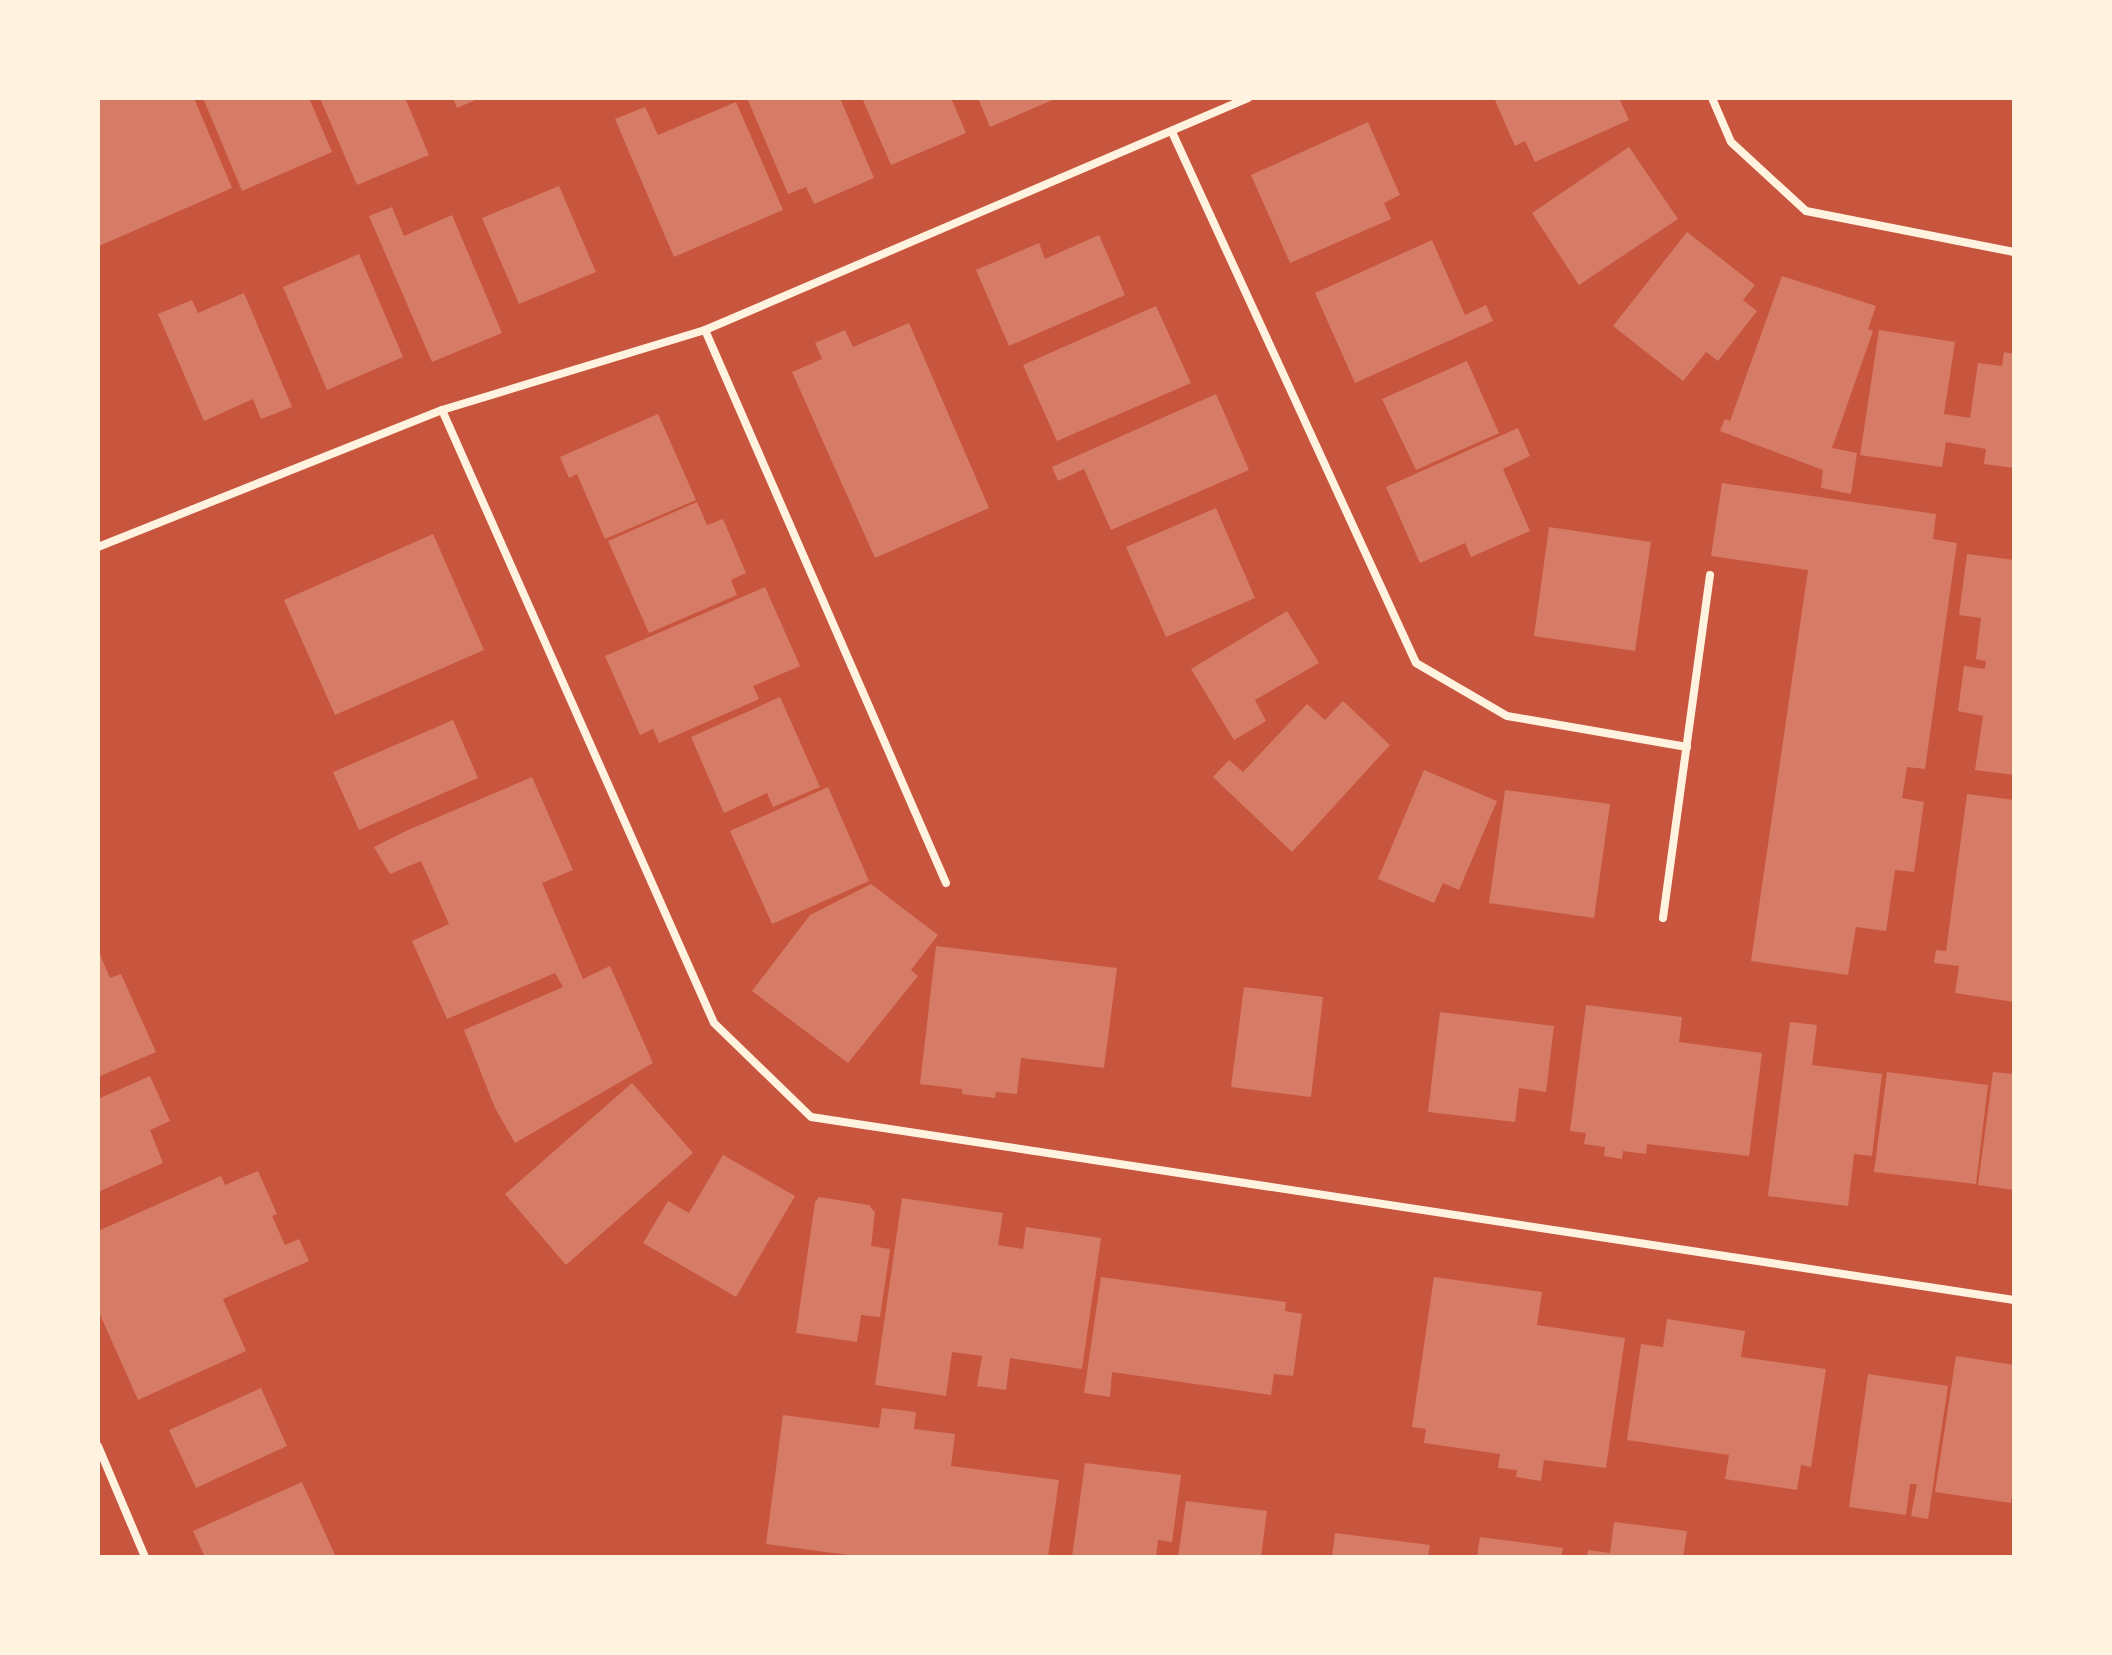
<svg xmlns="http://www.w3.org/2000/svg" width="2112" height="1655" font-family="Helvetica,sans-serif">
<rect width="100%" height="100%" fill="#c8553d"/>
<g fill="#d67c66">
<polygon points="98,98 194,98 232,188 99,246"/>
<polygon points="203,98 309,98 332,152 242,191"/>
<polygon points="320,98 405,98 429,155 357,185"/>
<polygon points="453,98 480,98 457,108"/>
<polygon points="747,98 840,98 874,178 814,204 806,187 788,194"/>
<polygon points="862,98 951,98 966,133 891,165"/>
<polygon points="978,98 1057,98 990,127"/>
<polygon points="1494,98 1619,98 1629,120 1535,162 1525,141 1515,146"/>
<polygon points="736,102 783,210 674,257 615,119 645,107 658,135"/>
<polygon points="1368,122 1400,195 1384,203 1391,219 1290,263 1251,175"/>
<polygon points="1629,147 1678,219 1579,285 1532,213"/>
<polygon points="559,186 596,272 519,304 482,218"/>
<polygon points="392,207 404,236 452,215 502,333 432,362 369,216"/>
<polygon points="1687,232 1755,285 1743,300 1757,311 1718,361 1706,352 1683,381 1613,326"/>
<polygon points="1099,235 1125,295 1009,346 976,270 1039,243 1045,259"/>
<polygon points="1432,240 1465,315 1486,305 1493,321 1355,383 1315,293"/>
<polygon points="359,254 403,357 327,390 283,287"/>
<polygon points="1782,276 1876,306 1868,329 1873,331 1832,448 1857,453 1851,494 1821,488 1823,470 1720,431 1725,419 1730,421"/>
<polygon points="244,293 292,407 261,419 253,399 204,421 158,314 192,300 198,313"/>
<polygon points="1156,306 1191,383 1057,441 1023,365"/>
<polygon points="909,323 989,508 875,558 792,372 822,359 815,343 845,330 853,347"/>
<polygon points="1879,330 1955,342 1944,414 1970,418 1978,363 2002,366 2004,352 2014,354 2014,468 1984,464 1986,449 1946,442 1942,467 1860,455"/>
<polygon points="1467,361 1499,433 1416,470 1382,399"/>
<polygon points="1216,394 1249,470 1111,530 1084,469 1058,481 1052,467"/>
<polygon points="658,414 696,500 605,539 577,474 569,478 560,457"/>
<polygon points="1518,428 1530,456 1503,469 1530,531 1471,557 1465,543 1420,563 1386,487"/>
<polygon points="1722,483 1936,514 1933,539 1957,543 1925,769 1907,767 1902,798 1924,802 1914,872 1895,870 1886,931 1856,927 1848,975 1751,961 1808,570 1711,556"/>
<polygon points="697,502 707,525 723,519 746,573 731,580 737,595 649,633 608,541"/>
<polygon points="1216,508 1255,598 1166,637 1126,547"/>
<polygon points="1549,527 1651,542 1635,651 1534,636"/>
<polygon points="433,534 484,650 335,715 284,600"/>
<polygon points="1967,554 2014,560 2014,775 1975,770 1983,716 1958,711 1964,666 1985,669 1986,661 1976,659 1981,618 1959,615"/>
<polygon points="765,587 800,666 753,686 759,699 659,743 653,729 640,735 605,656"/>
<polygon points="1287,611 1319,663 1255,700 1266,721 1234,740 1191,669"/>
<polygon points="780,697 820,787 773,807 767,793 724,813 691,737"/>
<polygon points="1343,701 1390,745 1292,852 1213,777 1229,760 1243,772 1307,704 1325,720"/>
<polygon points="453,720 478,778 359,830 333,772"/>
<polygon points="1424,770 1497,801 1459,890 1443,883 1434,903 1378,879"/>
<polygon points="532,777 573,870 542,883 583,979 610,966 653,1063 515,1143 495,1108 464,1030 563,987 555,973 447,1019 412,941 449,924 421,861 390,874 374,847 408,830"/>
<polygon points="828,787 869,881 772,924 730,831"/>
<polygon points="1505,790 1610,804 1594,918 1489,903"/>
<polygon points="1967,794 2014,800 2014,1002 1955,993 1959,966 1934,963 1936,950 1946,951"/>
<polygon points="871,884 938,935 911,970 918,976 848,1063 752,991 810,915"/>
<polygon points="936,946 1117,968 1104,1068 1021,1058 1017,1094 996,1092 995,1098 962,1094 962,1089 920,1084"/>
<polygon points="98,950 110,978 121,974 156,1052 98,1077"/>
<polygon points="1244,987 1323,997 1311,1097 1231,1087"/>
<polygon points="1586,1005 1682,1017 1679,1042 1762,1053 1749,1156 1647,1144 1646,1154 1623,1151 1622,1159 1604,1156 1605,1147 1584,1144 1586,1133 1570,1131"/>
<polygon points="1440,1012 1554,1026 1546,1092 1519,1088 1515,1122 1428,1112"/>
<polygon points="1790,1022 1817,1025 1812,1065 1882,1074 1872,1156 1854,1154 1848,1206 1768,1196"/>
<polygon points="1887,1072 1988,1085 1976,1184 1874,1172"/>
<polygon points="1993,1072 2014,1074 2014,1190 1978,1185"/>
<polygon points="150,1076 170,1121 150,1130 163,1163 98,1192 98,1099"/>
<polygon points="632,1083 693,1153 566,1265 505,1194"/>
<polygon points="723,1155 795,1196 736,1297 643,1243 668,1201 689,1213"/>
<polygon points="258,1171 277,1214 272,1216 285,1245 299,1239 309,1261 223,1299 246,1351 138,1400 98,1310 98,1231 221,1176 225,1185"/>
<polygon points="819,1197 869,1205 875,1212 871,1246 890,1249 880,1317 861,1315 857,1342 796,1333 815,1202"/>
<polygon points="902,1198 1003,1213 998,1245 1023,1249 1026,1227 1101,1238 1082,1369 1010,1358 1006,1390 977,1386 982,1356 952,1352 946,1396 875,1385"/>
<polygon points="1101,1277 1286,1302 1285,1311 1302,1314 1293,1376 1274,1374 1271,1395 1112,1372 1110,1397 1084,1393"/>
<polygon points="1434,1277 1542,1292 1537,1325 1625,1338 1606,1468 1544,1460 1541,1481 1516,1477 1517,1470 1498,1468 1500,1454 1424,1443 1426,1429 1412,1427"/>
<polygon points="1667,1319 1745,1331 1741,1357 1826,1369 1811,1467 1801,1465 1797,1490 1725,1479 1729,1455 1627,1440 1641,1344 1663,1347"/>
<polygon points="1956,1356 2014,1365 2014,1483 2011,1503 1935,1492"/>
<polygon points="1868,1374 1948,1386 1928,1519 1911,1516 1917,1484 1910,1484 1906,1515 1849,1507"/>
<polygon points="261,1388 287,1446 196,1488 169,1430"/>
<polygon points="882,1408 916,1412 914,1429 955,1434 951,1466 1059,1480 1048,1557 863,1557 766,1544 783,1415 879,1428"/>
<polygon points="1085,1463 1181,1475 1172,1542 1158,1540 1156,1557 1072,1557"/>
<polygon points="302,1482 335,1555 205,1557 193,1531"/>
<polygon points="1186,1501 1267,1511 1261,1557 1178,1557"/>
<polygon points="1614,1522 1687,1531 1683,1557 1587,1557 1588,1550 1610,1553"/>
<polygon points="1335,1533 1430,1545 1428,1557 1332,1557"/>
<polygon points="1480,1537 1563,1548 1561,1557 1477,1557"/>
</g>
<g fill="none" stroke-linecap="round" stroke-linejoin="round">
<g stroke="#fff3e0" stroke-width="8">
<polyline points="1712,98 1731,142 1806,211 2014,252"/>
<polyline points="1172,132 1416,663 1507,716 1687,747"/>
<polyline points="705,330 946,883"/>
<polyline points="442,410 714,1023 811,1117 2014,1300"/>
<polyline points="98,547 442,410 705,330 1248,98"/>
<polyline points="1663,918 1710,575"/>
<polyline points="98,1446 145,1557"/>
</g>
</g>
<rect width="2112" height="1655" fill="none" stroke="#fff3e0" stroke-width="200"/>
</svg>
